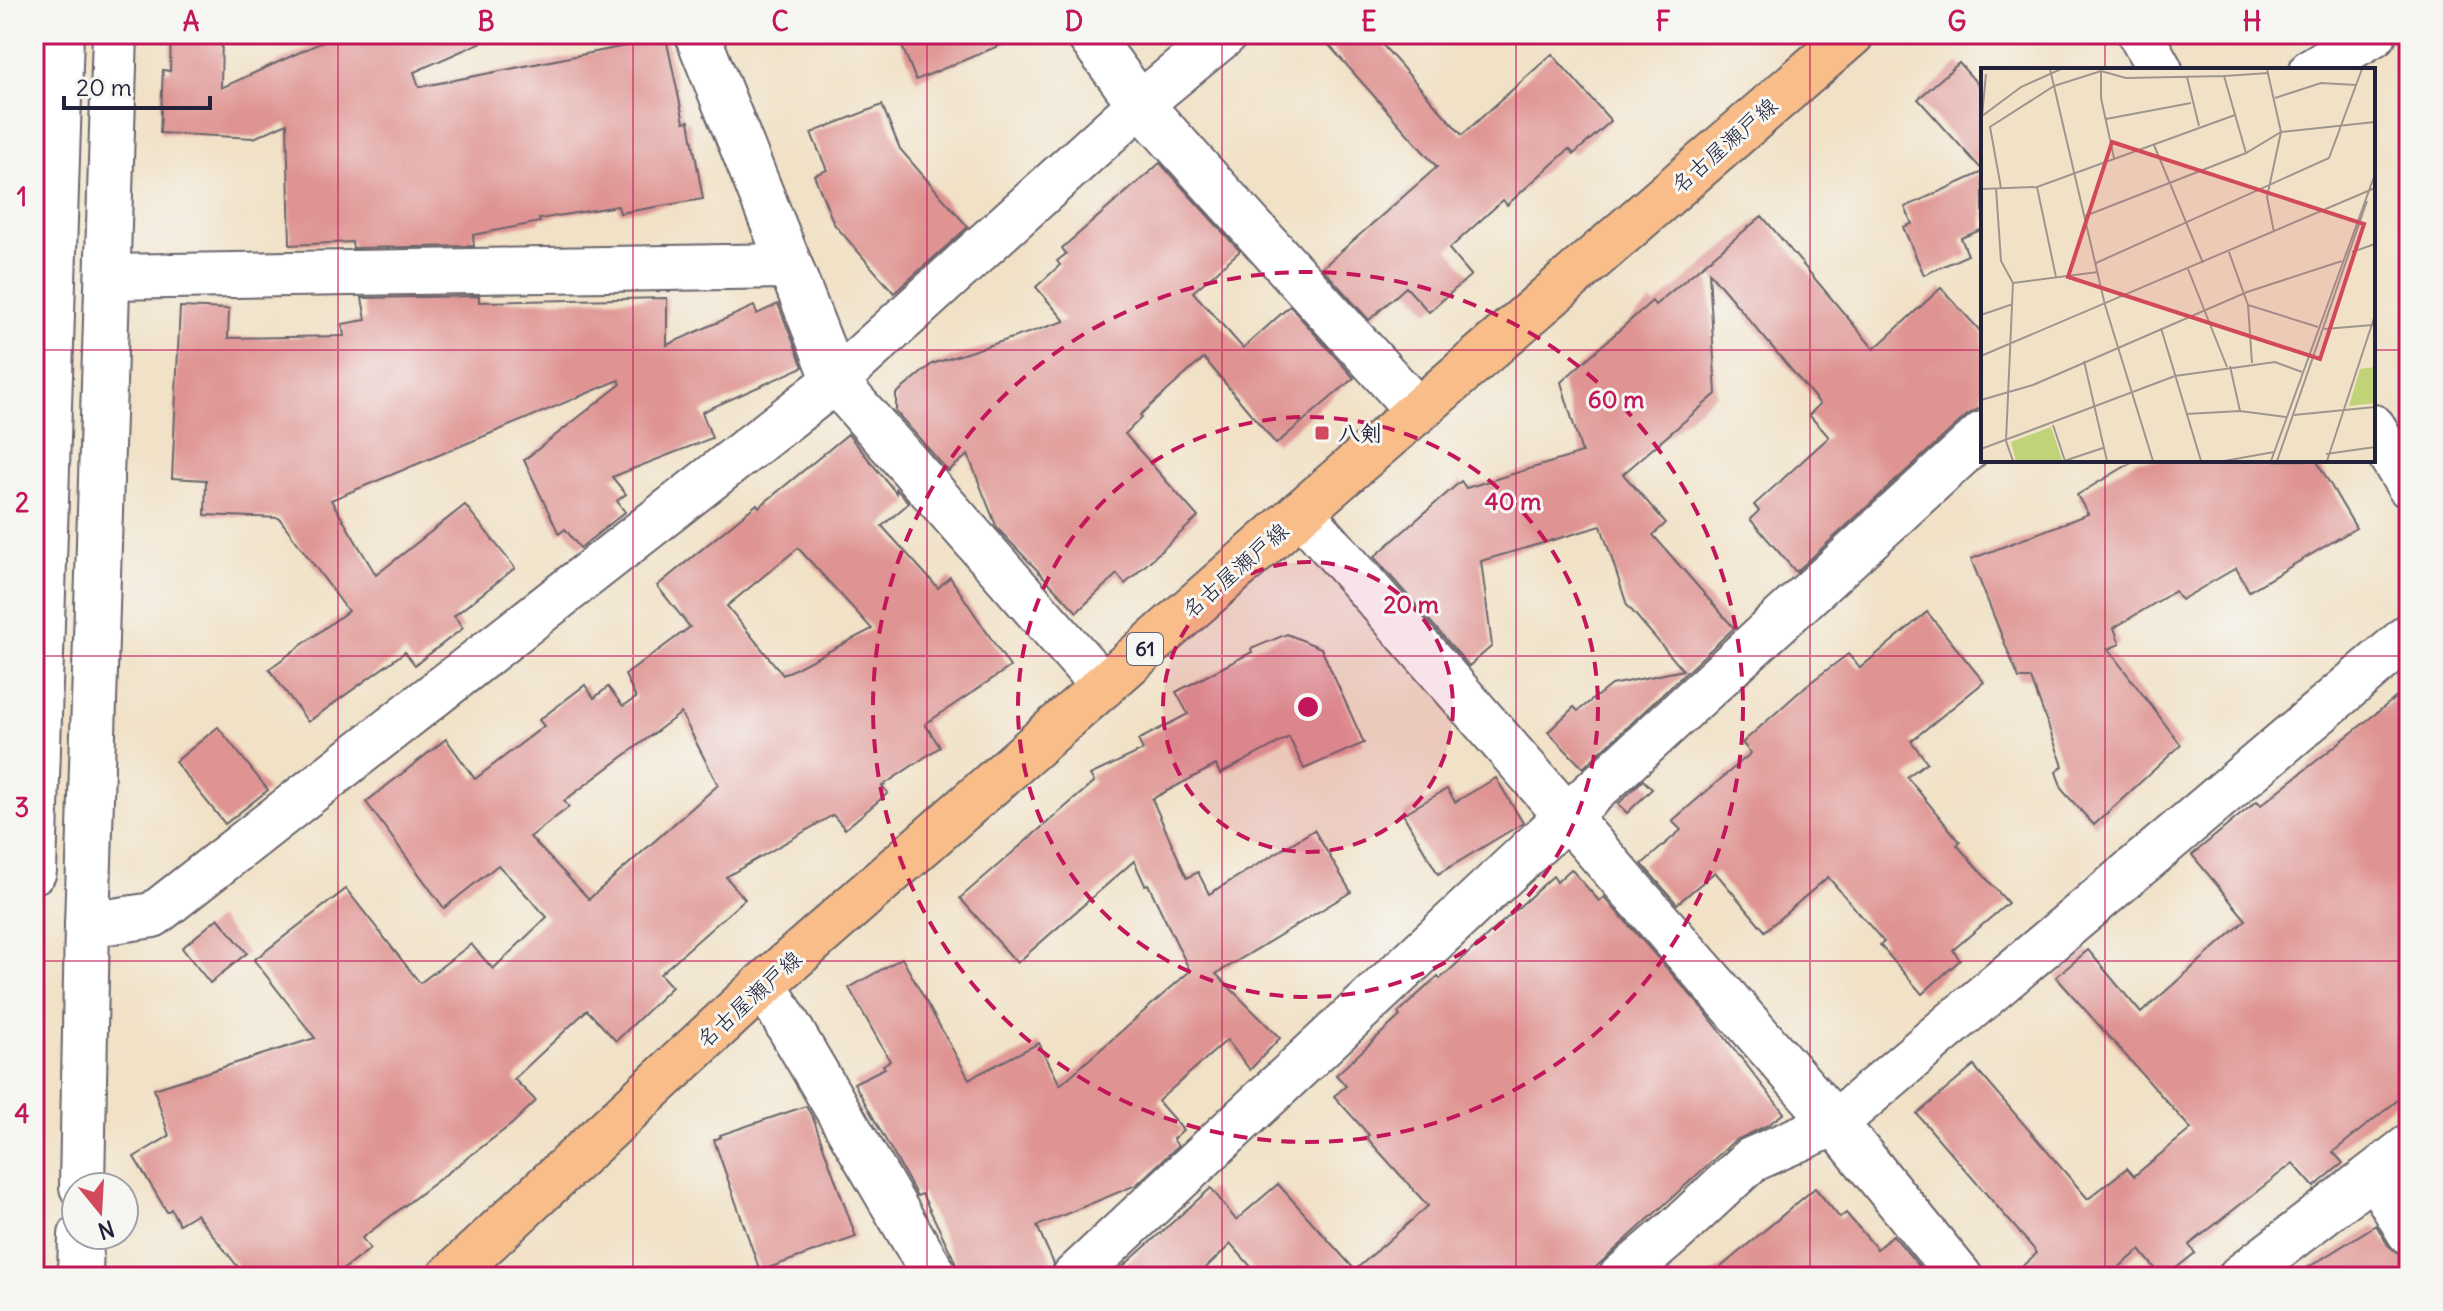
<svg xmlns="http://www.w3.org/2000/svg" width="2443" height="1311" font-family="Delius,'Klee One',sans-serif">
<rect width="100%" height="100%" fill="#f6f6f2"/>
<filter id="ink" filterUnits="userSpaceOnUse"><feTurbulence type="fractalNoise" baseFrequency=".0125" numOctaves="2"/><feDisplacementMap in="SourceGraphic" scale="16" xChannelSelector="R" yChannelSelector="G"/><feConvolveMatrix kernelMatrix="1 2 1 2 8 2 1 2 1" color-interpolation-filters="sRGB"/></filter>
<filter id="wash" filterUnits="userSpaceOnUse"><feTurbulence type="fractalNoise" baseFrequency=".006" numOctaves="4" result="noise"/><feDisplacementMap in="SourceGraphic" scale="32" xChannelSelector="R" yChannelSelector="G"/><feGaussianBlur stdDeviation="1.8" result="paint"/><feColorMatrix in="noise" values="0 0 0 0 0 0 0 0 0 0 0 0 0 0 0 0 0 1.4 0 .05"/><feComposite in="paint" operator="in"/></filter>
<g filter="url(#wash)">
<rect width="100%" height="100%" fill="#f1e1c6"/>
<g id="blocks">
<g fill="#df9493" fill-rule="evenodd">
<polygon points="171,34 222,34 221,88 340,34 500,34 414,72 419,87 666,38 684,122 689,121 703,199 620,213 618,206 539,219 540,222 473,235 474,246 353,248 352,242 290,245 287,123 254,138 160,133 163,70 170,71"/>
<polygon points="897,34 1025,34 1025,35 916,80"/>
<polygon points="1319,34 1373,34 1462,135 1552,54 1611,121 1574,154 1569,149 1507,205 1503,200 1449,249 1471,275 1429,312 1406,287 1369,320 1322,268 1437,167"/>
<polygon points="1959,63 1983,90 1983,171 1918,99"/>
<polygon points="882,105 900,149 968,227 894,293 834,224 814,175 827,170 811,133"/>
<polygon points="1160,163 1240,251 1193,292 1243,348 1290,306 1354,378 1276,444 1204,358 1140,415 1142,417 1125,434 1198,517 1125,584 1117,574 1077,612 997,528 968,455 948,471 896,412 896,394 932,364 1065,321 1036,287 1060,265 1057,261 1066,254 1062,248"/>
<polygon points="1983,172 1983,229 1961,238 1968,255 1924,275 1903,227 1912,224 1905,207"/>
<polygon points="1762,216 1874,349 1941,288 1983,334 1983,406 1966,416 1796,572 1750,519 1759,511 1754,505 1829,437 1809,415 1820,404 1709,272 1716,394 1623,474 1666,523 1653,535 1734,628 1583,768 1548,732 1574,707 1578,711 1611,685 1683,670 1627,605 1601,526 1481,561 1492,646 1469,666 1374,557 1461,481 1466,488 1582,453 1561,382 1652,301 1655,305"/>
<polygon points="479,296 479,302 667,298 667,345 754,306 757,314 778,304 803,367 702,412 712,438 612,477 626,494 617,501 625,512 580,548 565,529 559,534 524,460 621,384 619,380 331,500 376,575 465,505 515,568 454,616 463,628 415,665 405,652 308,722 269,669 348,611 279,518 205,515 206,480 172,478 180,307 229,309 228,338 344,336 342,324 366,320 362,298"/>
<path d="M848,434l48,59v-4l13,14 -27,23 56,62 12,-11 60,90 -85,57 15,23 -58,39 6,7 -43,36 -12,-14 -107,62 19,22 -85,75 12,13 -56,54 -29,-31 -73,69 22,22 -24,23 -150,114 8,11 -37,28h-87l-50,-63 -17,10 -8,-15 -4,3 -33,-55 35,-21 -15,-47 161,-51 -61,-78 92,-71 74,94 51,-39 22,25 54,-52 -49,-52 -54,43 -78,-106 80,-63 29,40 69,-53 -5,-6 46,-35 9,13 14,-11 15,19 13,-8 -11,-23 65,-48 -33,-41 100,-82 2,3zM798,548l74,81 -89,46 -56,-69zM681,713l37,72 -129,114 -59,-62 39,-30 -5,-6z"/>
<polygon points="2136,460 2316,460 2356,528 2249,591 2236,568 2181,600 2175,591 2114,628 2120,644 2108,649 2181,745 2094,825 2063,791 2056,772 2063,766 2031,679 2019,679 1971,559 2088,514 2077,495"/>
<polygon points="1927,612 1984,682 1911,741 1927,762 1907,777 1960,842 1957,845 2008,903 1953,950 1960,960 1922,994 1880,945 1884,942 1828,877 1765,931 1715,872 1677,904 1642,864 1681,830 1672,821 1751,753 1742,743 1807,685 1848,654 1860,668"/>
<polygon points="1287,634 1321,648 1364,743 1304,769 1289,737 1220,774 1216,765 1152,799 1187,878 1198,872 1209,894 1314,830 1351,892 1216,974 1280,1038 1250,1070 1227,1040 1158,1101 1183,1130 1173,1139 1178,1146 1136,1185 1037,1226 1054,1264 1050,1277 959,1277 954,1259 922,1194 917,1196 854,1083 885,1068 883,1065 890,1061 849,988 902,958 969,1079 1039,1043 1060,1085 1190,971 1148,884 1145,885 1134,861 1017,963 960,898 1094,782 1090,775 1143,750 1138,740 1188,714 1176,692 1252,652 1251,649"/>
<polygon points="2409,687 2409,1091 2333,1152 2343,1163 2314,1187 2293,1163 2189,1245 2195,1253 2165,1277 2162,1277 2140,1250 2107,1277 2010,1277 2036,1254 2034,1249 1917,1114 1974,1066 2088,1199 2127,1168 2134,1176 2191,1129 2056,977 2088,950 2141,1013 2246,920 2192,855 2257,801 2261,805"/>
<polygon points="218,727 268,790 225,824 175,762"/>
<polygon points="1496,778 1523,823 1438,874 1403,814 1447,789 1455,802"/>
<polygon points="1643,780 1652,789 1627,813 1618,804"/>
<polygon points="1571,869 1599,901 1604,897 1702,1008 1784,1113 1768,1125 1734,1141 1585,1277 1260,1277 1231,1244 1196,1277 1111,1277 1211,1188 1236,1220 1278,1184 1355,1270 1428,1206 1366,1137 1369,1135 1334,1096 1346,1086 1336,1075 1400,1016 1398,1013 1438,976 1440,979 1553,876 1557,882"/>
<polygon points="218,918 247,953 210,983 182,948"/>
<polygon points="806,1106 813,1118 856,1237 760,1271 714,1140 721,1137 720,1135"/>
<polygon points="1815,1188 1840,1218 1846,1213 1877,1249 1893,1235 1928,1277 1709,1277"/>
<polygon points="2376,1225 2388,1245 2400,1255 2409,1270 2409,1277 2293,1277"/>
</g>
</g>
</g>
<g filter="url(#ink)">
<use href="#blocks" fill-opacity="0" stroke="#6a656c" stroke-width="2"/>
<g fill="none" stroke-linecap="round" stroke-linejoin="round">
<g stroke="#6a656c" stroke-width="48">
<g id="minor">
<polyline points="697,34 790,266"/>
<polyline points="1088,34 1140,104 1418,411"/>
<polyline points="2312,70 2374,34"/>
<polyline points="108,277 790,266 835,381 1103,686"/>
<polyline points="1301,512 1835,1123 1960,1277"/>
<polyline points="87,925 153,915 835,381 1140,104 1225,34"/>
<polyline points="764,984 932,1271 933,1277"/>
<polyline points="2375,1175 2409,1232"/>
<polyline points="1074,1277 1566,817 1983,434"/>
<polyline points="1621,1277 1675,1231 1751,1160 1835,1123 2409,636"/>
<polyline points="2240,1277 2409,1147"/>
</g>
</g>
<g stroke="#6a656c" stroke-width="48">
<g id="tertiary">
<polyline points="2140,34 2160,70"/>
<polyline points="2373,427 2409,486"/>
<polyline points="34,871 61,34"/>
<polyline points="82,1187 87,925 115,34"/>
<polyline points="80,1277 81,1235"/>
</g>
</g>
<g stroke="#6a656c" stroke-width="48">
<polyline id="primary" points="449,1277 764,984 1301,512 1852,34"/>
</g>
<use href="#minor" stroke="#fff" stroke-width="44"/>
<use href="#tertiary" stroke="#fff" stroke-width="44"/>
<use href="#primary" stroke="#f8bd89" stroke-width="44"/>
</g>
</g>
<path fill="none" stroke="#c2185b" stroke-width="2" stroke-opacity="0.55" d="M338,34v1243M633,34v1243M927,34v1243M1222,34v1243M1516,34v1243M1810,34v1243M2105,34v36M34,350h1949M2373,350h36M2105,460v817M34,656h2375M34,961h2375"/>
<circle cx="1308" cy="707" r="145" fill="#c2185b" fill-opacity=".12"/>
<g fill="none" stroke="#c2185b" stroke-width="4" stroke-dasharray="14 10">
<circle cx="1308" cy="707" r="145"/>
<circle cx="1308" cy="707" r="290"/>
<circle cx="1308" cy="707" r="435"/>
</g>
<rect fill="#d1495b" stroke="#f6f6f2" stroke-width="3" x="1314" y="425" width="16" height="16" rx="4"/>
<g text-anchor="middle" stroke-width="6" stroke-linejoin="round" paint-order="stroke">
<rect fill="#f6f6f2" stroke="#626272" stroke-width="2" x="1127" y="633" width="36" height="32" rx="6"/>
<g font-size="20" font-weight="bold" fill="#22223b">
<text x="1145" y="656">61</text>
</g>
<g font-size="22" fill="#22223b" stroke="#f6f6f2">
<text transform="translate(1724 145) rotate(-41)" y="8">名古屋瀬戸線</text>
<text transform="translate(1235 570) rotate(-41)" y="8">名古屋瀬戸線</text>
<text transform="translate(749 999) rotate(-42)" y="8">名古屋瀬戸線</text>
</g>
<g font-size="22" font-weight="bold" fill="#22223b" stroke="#f6f6f2" text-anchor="start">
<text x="1338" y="441">八剣</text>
</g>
</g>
<g transform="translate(1981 68)">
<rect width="394" height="394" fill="#f1e1c6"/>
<path d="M394,299v36l-26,3 11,-37zM70,359l11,33 -46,1 -5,-19z" fill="#c0d377"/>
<path fill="none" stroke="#9e958e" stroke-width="2" d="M69,1l55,236 48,156M286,1l14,63 -14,65 7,35M120,3v27l13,60M5,6l-4,42 39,-29 40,-18M243,8l45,-3M206,9l12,49M294,30l46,-15 35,2M125,51l85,-16M173,77l49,118M56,119l19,90M15,120l5,73 12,22 -7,158 7,20M20,120l-11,-61 64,-41 47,-15 25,7 98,-2 22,77M0,121l56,-2 198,-72M104,148l161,-63 35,-21 94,-10M248,184l19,53 70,22M371,184l23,-8M115,195l233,-105 33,-89M207,201l39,98M32,215l85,-11M267,237l4,58M0,247l32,-11M180,260l40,133M343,261l49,-4M0,288l394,-168M103,293l23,100M249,298l10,45M0,332l52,-15 214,-93 95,-31M205,346l54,-3 46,6M313,347l81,-8M72,357l12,36M0,381l194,-73 100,-14 27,10M345,386l49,-7M83,393l39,-13M243,393l50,-9M290,393l104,-287M296,393l90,-260M346,393l48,-146"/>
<path fill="#d1495b" fill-opacity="0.15" stroke="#d1495b" stroke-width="4" d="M131,74l252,82 -44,135 -252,-82z"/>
<rect width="394" height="394" fill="none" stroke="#22223b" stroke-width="4"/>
</g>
<circle cx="1308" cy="707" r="12" fill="#c2185b" stroke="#f6f6f2" stroke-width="4"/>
<g font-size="24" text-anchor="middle" font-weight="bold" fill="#c2185b" stroke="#f6f6f2" stroke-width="6" stroke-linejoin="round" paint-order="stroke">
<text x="1616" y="408">60 m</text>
<text x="1513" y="510">40 m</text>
<text x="1411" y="613">20 m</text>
</g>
<rect width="2443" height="1311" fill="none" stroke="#f6f6f2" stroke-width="88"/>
<g transform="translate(100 1211) rotate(162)"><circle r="38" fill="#f6f6f2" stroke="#a1a1a9" stroke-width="2"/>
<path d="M0-6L14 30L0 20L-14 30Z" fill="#d1495b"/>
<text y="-12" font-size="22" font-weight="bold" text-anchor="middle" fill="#22223b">N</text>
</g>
<path d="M64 96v12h146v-12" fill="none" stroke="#22223b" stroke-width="4"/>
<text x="76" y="96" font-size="24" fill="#22223b" stroke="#f6f6f2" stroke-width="6" paint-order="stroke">20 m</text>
<rect x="44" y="44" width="2355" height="1223" fill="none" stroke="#c2185b" stroke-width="3"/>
<g font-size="26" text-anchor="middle" font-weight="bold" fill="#c2185b">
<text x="191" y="31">A</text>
<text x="486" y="31">B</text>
<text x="780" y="31">C</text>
<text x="1074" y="31">D</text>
<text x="1369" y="31">E</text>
<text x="1663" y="31">F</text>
<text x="1957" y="31">G</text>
<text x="2252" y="31">H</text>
<text x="22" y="206">1</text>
<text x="22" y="512">2</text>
<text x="22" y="817">3</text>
<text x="22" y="1123">4</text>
</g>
</svg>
